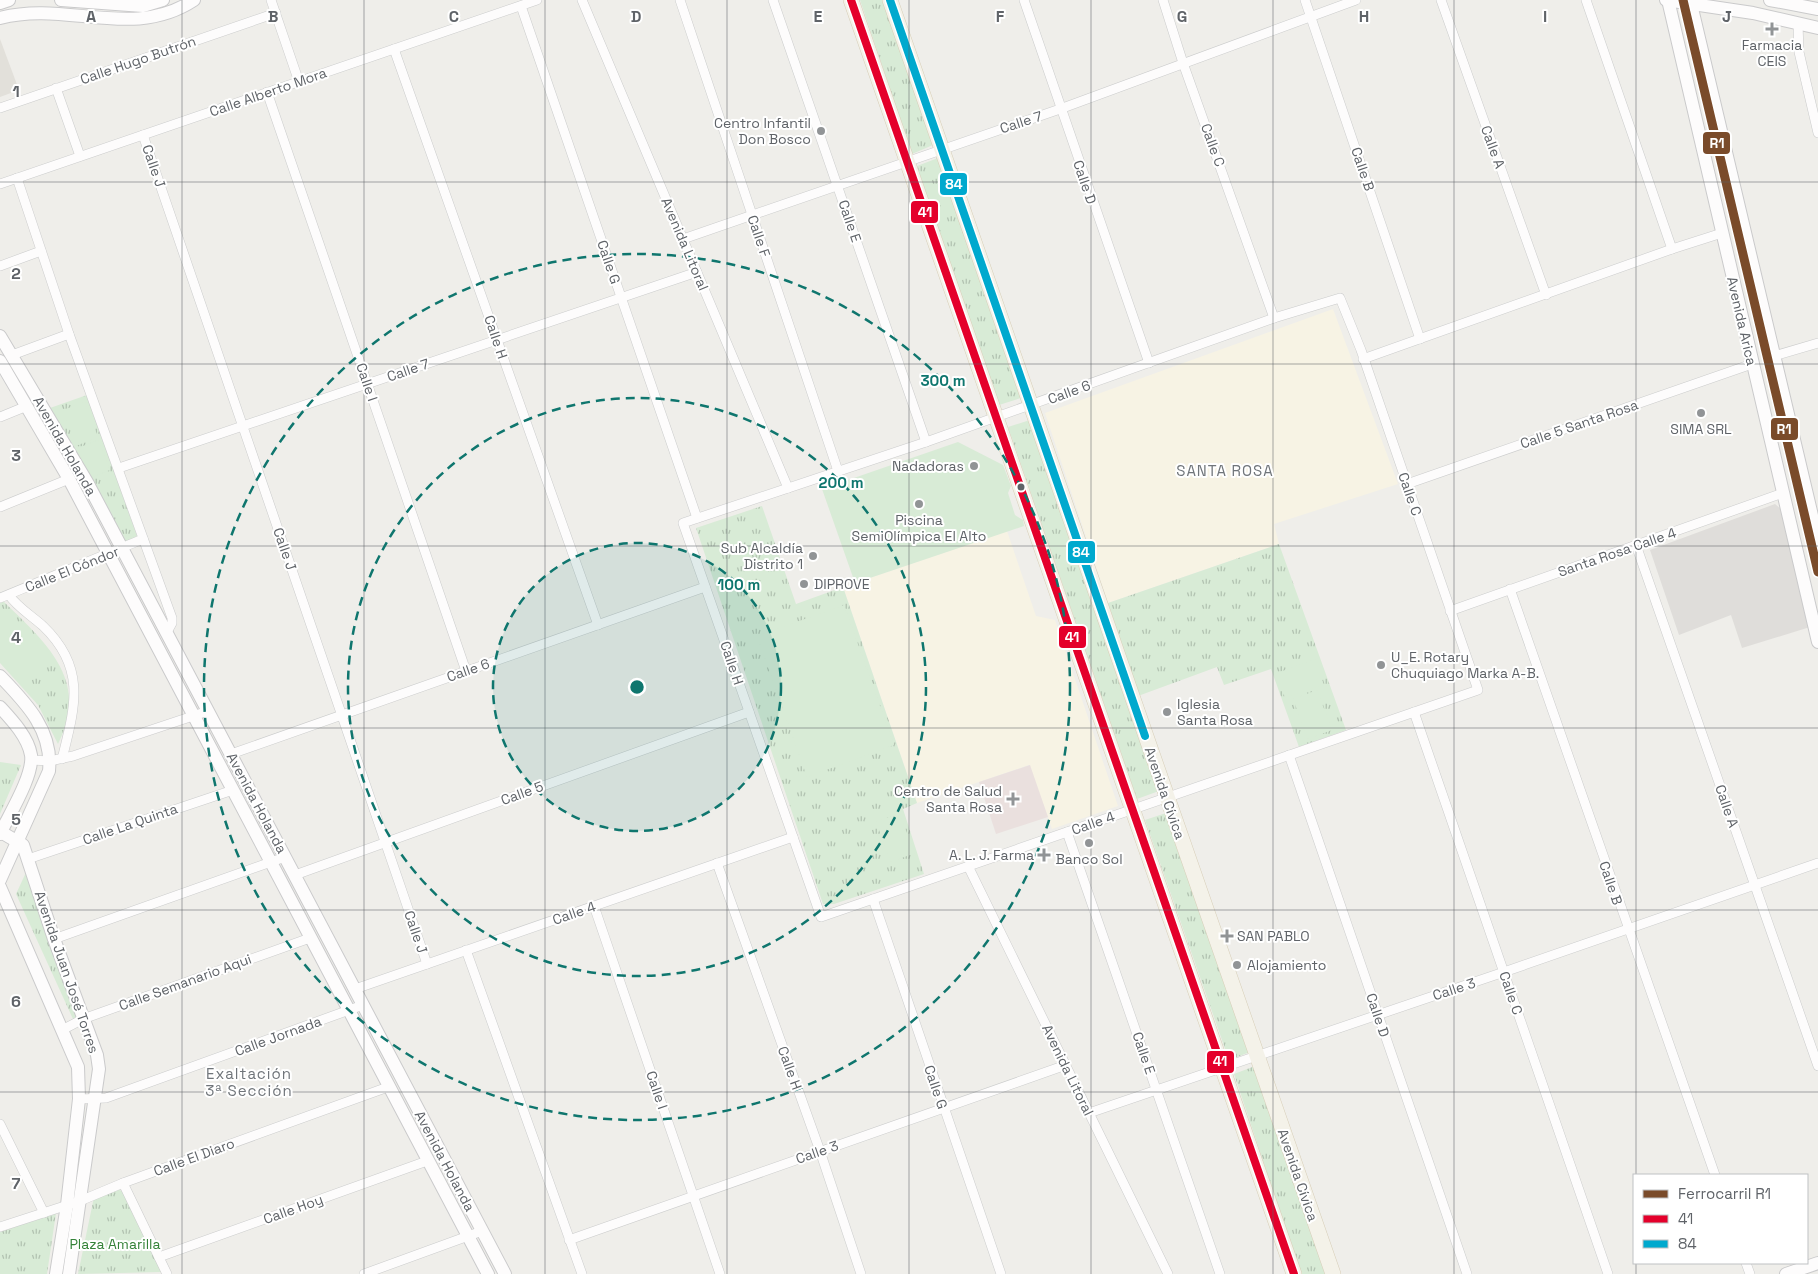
<svg xmlns="http://www.w3.org/2000/svg" width="1818" height="1274" font-family="'Space Grotesk',sans-serif">
<defs>
<pattern id="grass-tufts" width="24" height="20" patternUnits="userSpaceOnUse" patternTransform="scale(1.25)"><rect width="24" height="20" fill="#d8ebd6"/><path d="M3 7l-1-3M5 7V3M7 7l1-3M15 17l-1-3M17 17v-4M19 17l1-3" fill="none" stroke="#b2c2b1"/></pattern>
</defs>
<rect width="100%" height="100%" fill="#efeeea"/>
<g fill="#f7f3e4">
<polygon points="1333,309 1398,484 1274,524 1279,544 1108,603 1045,413"/>
<polygon points="1007,531 1036,616 1055,620 1118,806 1052,829 1029,765 917,803 843,587"/>
</g>
<polygon fill="#dfddda" points="1775,504 1781,509 1810,627 1742,648 1731,615 1679,635 1650,550"/>
<polygon fill="#e2e0da" points="0,39 19,90 0,97"/>
<polygon fill="#eae0de" points="1030,765 1048,817 996,834 979,782"/>
<g fill="url(#grass-tufts)">
<polygon points="860,0 883,0 933,145 912,154"/>
<polygon points="938,158 1021,398 999,405 917,166"/>
<polygon points="87,395 137,536 128,543 123,542 50,408"/>
<polygon points="1030,420 1159,791 1137,799 1008,427"/>
<polygon points="762,506 796,604 843,587 917,803 903,809 924,874 834,904 823,904 696,528"/>
<polygon points="1279,544 1346,730 1299,747 1271,669 1224,685 1217,667 1138,696 1108,603"/>
<path d="M2,600c41,40 90,80 56,144l-20,-39 -38,-42v-62z"/>
<polygon points="0,762 21,765 0,814"/>
<polygon points="1166,813 1250,1052 1229,1060 1145,820"/>
<polygon points="29,866 80,1015 73,1019 16,894"/>
<polygon points="1255,1066 1327,1274 1301,1274 1234,1074"/>
<polygon points="117,1189 122,1191 162,1272 78,1274 94,1197"/>
<polygon points="56,1213 47,1274 0,1274 0,1232"/>
</g>
<g fill="#d8ebd6">
<polygon points="85,402 98,437 76,446 63,410"/>
<polygon points="98,440 110,470 90,478 78,448"/>
<polygon points="958,442 1003,465 1011,486 1008,493 1015,515 1023,520 1024,526 855,583 822,489"/>
<polygon points="844,605 894,745 807,777 757,636"/>
<polygon points="2,609 47,652 22,679 0,659 0,611"/>
<polygon points="1315,659 1324,685 1285,698 1277,673"/>
<polygon points="1317,690 1332,730 1308,739 1293,699"/>
<polygon points="899,813 915,853 891,862 876,822"/>
</g>
<g fill="none" stroke-linecap="round" stroke-linejoin="round">
<g stroke="#cbcccc" stroke-width="10">
<g id="street">
<polyline points="271,0 299,82"/>
<polyline points="582,0 788,488"/>
<polyline points="680,0 838,471"/>
<polyline points="773,0 926,442"/>
<polyline points="1024,0 1149,363"/>
<polyline points="1163,0 1183,63 1274,318"/>
<polyline points="1305,0 1420,339"/>
<polyline points="1441,0 1546,295"/>
<polyline points="1586,0 1672,249"/>
<polyline points="521,6 697,518"/>
<polyline points="1798,24 1799,52 1818,133"/>
<polyline points="394,49 598,625"/>
<polyline points="56,88 80,156"/>
<polyline points="267,92 466,671"/>
<polyline points="0,108 276,13"/>
<polyline points="143,135 427,964"/>
<polyline points="17,178 69,334 172,618 172,623 167,632"/>
<polyline points="0,184 537,0"/>
<polyline points="683,239 1060,109 1356,0"/>
<polyline points="0,266 41,251"/>
<polygon points="1340,298 1361,350 1478,690 821,917 683,523 926,442 1274,318"/>
<polyline points="12,355 69,334"/>
<polyline points="1774,356 1818,343"/>
<polyline points="1363,359 1672,249 1722,233"/>
<polyline points="0,417 27,406"/>
<polyline points="119,468 697,272"/>
<polyline points="1407,484 1752,364"/>
<polyline points="0,507 69,479"/>
<polyline points="1636,545 1818,1066"/>
<polyline points="1510,589 1715,1175"/>
<path d="M9,595c8,12 23,21 34,31 44,42 32,81 19,133"/>
<polyline points="0,598 143,539"/>
<polyline points="1450,611 1783,493"/>
<polyline points="1414,712 1608,1274"/>
<polyline points="231,754 705,587"/>
<polyline points="1289,755 1467,1274"/>
<polyline points="31,760 50,761 73,756 208,711"/>
<polyline points="1067,832 1220,1274"/>
<polyline points="28,859 233,790"/>
<polyline points="717,863 820,1151 861,1274"/>
<polyline points="968,866 1168,1274"/>
<polyline points="295,875 749,712"/>
<polyline points="873,899 1001,1274"/>
<polyline points="594,906 720,1274"/>
<polyline points="54,939 285,857"/>
<polyline points="466,950 582,1274"/>
<polyline points="355,989 793,837"/>
<polyline points="62,1030 83,1019 310,938"/>
<polyline points="79,1099 106,1098 363,1005"/>
<polyline points="1089,1113 1504,972 1818,863"/>
<polyline points="0,1124 44,1213"/>
<polyline points="123,1183 167,1274"/>
<polyline points="0,1227 80,1201 123,1183 388,1087"/>
<polyline points="569,1240 1066,1065"/>
<polyline points="159,1257 427,1161"/>
<polyline points="1746,1263 1750,1274"/>
<polyline points="364,1274 482,1231"/>
</g>
</g>
<g stroke="#cacacb" stroke-width="14">
<g id="secondary">
<polyline points="61,0 143,6 163,0"/>
<polyline points="1666,0 1753,13 1818,28"/>
<polyline points="1668,0 1818,642"/>
<polyline points="1690,0 1818,541"/>
<polyline points="1770,0 1818,9"/>
<polyline points="0,3 9,0"/>
<path d="M0,18c66,-18 132,23 194,-18"/>
<polyline points="0,336 87,482 505,1274"/>
<polyline points="0,361 69,479 488,1274"/>
<path d="M0,676c26,27 53,54 49,95l-49,109"/>
<path d="M0,707c12,13 28,30 31,48 3,20 -22,60 -31,79"/>
<polyline points="1,832 23,845 54,939 97,1055 99,1069 69,1274"/>
<polyline points="0,887 78,1067 79,1099 67,1205 56,1274"/>
<polyline points="1786,1274 1818,1263"/>
</g>
</g>
<g stroke="#d7ceb8" stroke-width="16">
<g id="primary">
<polyline points="851,0 1294,1274"/>
<polyline points="890,0 1333,1274"/>
</g>
</g>
<use href="#street" stroke="#fdfcfc" stroke-width="9"/>
<use href="#secondary" stroke="#fdfcfc" stroke-width="12"/>
<use href="#primary" stroke="#f4f2e9" stroke-width="15"/>
<g stroke="#fff" stroke-width="11">
<polyline id="bus-1" points="851,0 1294,1274"/>
</g>
<g stroke="#fff" stroke-width="11">
<polyline id="bus-2" points="890,0 1145,736"/>
</g>
<use href="#bus-1" stroke="#e4002b" stroke-width="8"/>
<use href="#bus-2" stroke="#00a9ce" stroke-width="8"/>
<g stroke="#fff" stroke-width="12">
<polyline id="rail-1" points="1683,0 1818,572"/>
</g>
<use href="#rail-1" stroke="#7a4b2a" stroke-width="9"/>
</g>
<path fill="none" stroke="#5f6368" stroke-width="1" stroke-opacity="0.55" d="M182,0v1274M364,0v1274M545,0v1274M727,0v1274M909,0v1274M1091,0v1274M1273,0v1274M1454,0v1274M1636,0v1175M0,182h1818M0,364h1818M0,546h1818M0,728h1818M0,910h1818M0,1092h1818M1636,1263v11"/>
<circle cx="637" cy="687" r="144" fill="#0f766e" fill-opacity=".12"/>
<g fill="none" stroke="#0f766e" stroke-width="2.5" stroke-dasharray="9 6">
<circle cx="637" cy="687" r="144"/>
<circle cx="637" cy="687" r="289"/>
<circle cx="637" cy="687" r="433"/>
</g>
<g fill="#919496" stroke="#fff" stroke-width="2">
<path d="M1769.5 21.5h5v5h5v5h-5v5h-5v-5h-5v-5h5z"/>
<circle cx="821" cy="131" r="5"/>
<circle cx="1701" cy="413" r="5"/>
<circle cx="974" cy="466" r="5"/>
<circle cx="919" cy="504" r="5"/>
<circle cx="813" cy="556" r="5"/>
<circle cx="804" cy="584" r="5"/>
<circle cx="1381" cy="665" r="5"/>
<circle cx="1167" cy="712" r="5"/>
<path d="M1010.5 791.5h5v5h5v5h-5v5h-5v-5h-5v-5h5z"/>
<circle cx="1089" cy="843" r="5"/>
<path d="M1041.5 847.5h5v5h5v5h-5v5h-5v-5h-5v-5h5z"/>
<path d="M1224.5 928.5h5v5h5v5h-5v5h-5v-5h-5v-5h5z"/>
<circle cx="1237" cy="965" r="5"/>
</g>
<circle fill="#5f6368" stroke="#fff" stroke-width="2" cx="1021" cy="487" r="4.5"/>
<g text-anchor="middle" stroke-width="4" stroke-linejoin="round" paint-order="stroke">
<g font-size="14" fill="#5f6368" stroke="#fff" text-anchor="end">
<text x="1772" y="50" text-anchor="middle">Farmacia<tspan x="1772" dy="16">CEIS</tspan></text>
<text x="811" y="128">Centro Infantil<tspan x="811" dy="16">Don Bosco</tspan></text>
<text x="1701" y="434" text-anchor="middle">SIMA SRL</text>
<text x="964" y="471">Nadadoras</text>
<text x="919" y="525" text-anchor="middle">Piscina<tspan x="919" dy="16">SemiOlímpica El Alto</tspan></text>
<text x="803" y="553">Sub Alcaldía<tspan x="803" dy="16">Distrito 1</tspan></text>
<text x="814" y="589" text-anchor="start">DIPROVE</text>
<text x="1391" y="662" text-anchor="start">U_E. Rotary<tspan x="1391" dy="16">Chuquiago Marka A-B.</tspan></text>
<text x="1177" y="709" text-anchor="start">Iglesia<tspan x="1177" dy="16">Santa Rosa</tspan></text>
<text x="1002" y="796">Centro de Salud<tspan x="1002" dy="16">Santa Rosa</tspan></text>
<text x="1034" y="860">A. L. J. Farma</text>
<text x="1089" y="864" text-anchor="middle">Banco Sol</text>
<text x="1237" y="941" text-anchor="start">SAN PABLO</text>
<text x="1247" y="970" text-anchor="start">Alojamiento</text>
</g>
<g font-size="14" fill="#5f6368" stroke="#fff">
<text transform="translate(138 60) rotate(-19)" y="5">Calle Hugo Butrón</text>
<text transform="translate(268 92) rotate(-19)" y="5">Calle Alberto Mora</text>
<text transform="translate(1021 122) rotate(-18)" y="5">Calle 7</text>
<text transform="translate(1213 145) rotate(70)" y="5">Calle C</text>
<text transform="translate(1493 147) rotate(70)" y="5">Calle A</text>
<text transform="translate(154 166) rotate(71)" y="5">Calle J</text>
<text transform="translate(1363 169) rotate(71)" y="5">Calle B</text>
<text transform="translate(1085 182) rotate(71)" y="5">Calle D</text>
<text transform="translate(850 221) rotate(71)" y="5">Calle E</text>
<text transform="translate(759 236) rotate(71)" y="5">Calle F</text>
<text transform="translate(685 244) rotate(67)" y="5">Avenida Litoral</text>
<text transform="translate(609 262) rotate(71)" y="5">Calle G</text>
<text transform="translate(1742 321) rotate(77)" y="5">Avenida Arica</text>
<text transform="translate(496 337) rotate(71)" y="5">Calle H</text>
<text transform="translate(408 370) rotate(-19)" y="5">Calle 7</text>
<text transform="translate(367 382) rotate(71)" y="5">Calle I</text>
<text transform="translate(1069 392) rotate(-20)" y="5">Calle 6</text>
<text transform="translate(1579 424) rotate(-19)" y="5">Calle 5 Santa Rosa</text>
<text transform="translate(65 446) rotate(60)" y="5">Avenida Holanda</text>
<text transform="translate(1410 494) rotate(71)" y="5">Calle C</text>
<text transform="translate(285 549) rotate(71)" y="5">Calle J</text>
<text transform="translate(1617 552) rotate(-19)" y="5">Santa Rosa Calle 4</text>
<text transform="translate(72 569) rotate(-22)" y="5">Calle El Cóndor</text>
<text transform="translate(732 663) rotate(71)" y="5">Calle H</text>
<text transform="translate(468 670) rotate(-19)" y="5">Calle 6</text>
<text transform="translate(522 793) rotate(-20)" y="5">Calle 5</text>
<text transform="translate(1165 793) rotate(71)" y="5">Avenida Cívica</text>
<text transform="translate(257 803) rotate(62)" y="5">Avenida Holanda</text>
<text transform="translate(1727 806) rotate(71)" y="5">Calle A</text>
<text transform="translate(1093 823) rotate(-19)" y="5">Calle 4</text>
<text transform="translate(130 824) rotate(-19)" y="5">Calle La Quinta</text>
<text transform="translate(1611 883) rotate(71)" y="5">Calle B</text>
<text transform="translate(574 913) rotate(-19)" y="5">Calle 4</text>
<text transform="translate(416 932) rotate(71)" y="5">Calle J</text>
<text transform="translate(67 972) rotate(71)" y="5">Avenida Juan José Torres</text>
<text transform="translate(185 982) rotate(-20)" y="5">Calle Semanario Aqui</text>
<text transform="translate(1454 989) rotate(-18)" y="5">Calle 3</text>
<text transform="translate(1511 993) rotate(71)" y="5">Calle C</text>
<text transform="translate(1378 1015) rotate(71)" y="5">Calle D</text>
<text transform="translate(278 1036) rotate(-20)" y="5">Calle Jornada</text>
<text transform="translate(1144 1053) rotate(71)" y="5">Calle E</text>
<text transform="translate(790 1068) rotate(70)" y="5">Calle H</text>
<text transform="translate(1068 1070) rotate(64)" y="5">Avenida Litoral</text>
<text transform="translate(936 1087) rotate(71)" y="5">Calle G</text>
<text transform="translate(657 1090) rotate(71)" y="5">Calle I</text>
<text transform="translate(817 1152) rotate(-19)" y="5">Calle 3</text>
<text transform="translate(194 1157) rotate(-20)" y="5">Calle El Diaro</text>
<text transform="translate(445 1161) rotate(62)" y="5">Avenida Holanda</text>
<text transform="translate(1298 1175) rotate(71)" y="5">Avenida Cívica</text>
<text transform="translate(293 1209) rotate(-20)" y="5">Calle Hoy</text>
</g>
<g font-size="14" fill="#348238" stroke="#fff">
<text x="115" y="1249">Plaza Amarilla</text>
</g>
<g font-size="15" letter-spacing="1" fill="#70757a" stroke="#fff">
<text x="1225" y="476">SANTA ROSA</text>
<text x="249" y="1079">Exaltación<tspan x="249" dy="17">3ª Sección</tspan></text>
</g>
</g>
<g font-size="16" text-anchor="middle" font-weight="bold" fill="#5f6368" stroke="#fff" stroke-width="4" stroke-linejoin="round" paint-order="stroke">
<text x="91" y="22">A</text>
<text x="273" y="22">B</text>
<text x="454" y="22">C</text>
<text x="636" y="22">D</text>
<text x="818" y="22">E</text>
<text x="1000" y="22">F</text>
<text x="1182" y="22">G</text>
<text x="1364" y="22">H</text>
<text x="1545" y="22">I</text>
<text x="1727" y="22">J</text>
<text x="16" y="97">1</text>
<text x="16" y="279">2</text>
<text x="16" y="461">3</text>
<text x="16" y="643">4</text>
<text x="16" y="825">5</text>
<text x="16" y="1007">6</text>
<text x="16" y="1189">7</text>
</g>
<circle cx="637" cy="687" r="8" fill="#0f766e" stroke="#fff" stroke-width="2.5"/>
<g font-size="15" text-anchor="middle" font-weight="bold" fill="#0f766e" stroke="#fff" stroke-width="4" stroke-linejoin="round" paint-order="stroke">
<text x="943" y="386">300 m</text>
<text x="841" y="488">200 m</text>
<text x="739" y="590">100 m</text>
</g>
<g stroke="#fff" stroke-width="2">
<rect x="1702" y="131" width="29" height="24" rx="5" fill="#7a4b2a"/>
<rect x="939" y="172" width="29" height="24" rx="5" fill="#00a9ce"/>
<rect x="910" y="200" width="29" height="24" rx="5" fill="#e4002b"/>
<rect x="1770" y="417" width="29" height="24" rx="5" fill="#7a4b2a"/>
<rect x="1067" y="540" width="29" height="24" rx="5" fill="#00a9ce"/>
<rect x="1058" y="625" width="29" height="24" rx="5" fill="#e4002b"/>
<rect x="1206" y="1050" width="29" height="24" rx="5" fill="#e4002b"/>
</g>
<g font-size="14" text-anchor="middle" font-weight="bold" fill="#fff">
<text x="1717" y="148">R1</text>
<text x="954" y="189">84</text>
<text x="925" y="217">41</text>
<text x="1784" y="434">R1</text>
<text x="1081" y="557">84</text>
<text x="1072" y="642">41</text>
<text x="1220" y="1066">41</text>
</g>
<rect x="1633" y="1174" width="175" height="90" fill="#ffffff" stroke="#bfc1c3"/>
<rect x="1643" y="1190" width="25" height="8" fill="#7a4b2a" stroke="#bfc1c3"/>
<text x="1678" y="1199" font-size="15" fill="#5f6368">Ferrocarril R1</text>
<rect x="1643" y="1215" width="25" height="8" fill="#e4002b" stroke="#bfc1c3"/>
<text x="1678" y="1224" font-size="15" fill="#5f6368">41</text>
<rect x="1643" y="1240" width="25" height="8" fill="#00a9ce" stroke="#bfc1c3"/>
<text x="1678" y="1249" font-size="15" fill="#5f6368">84</text>
</svg>
